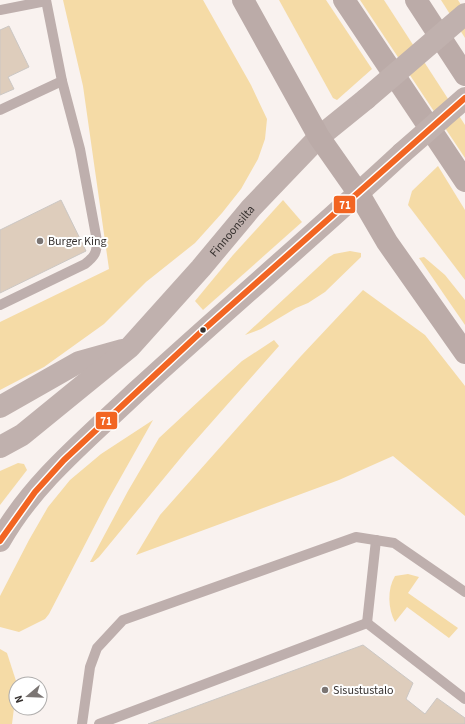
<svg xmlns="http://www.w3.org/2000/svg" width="465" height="724" font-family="'Source Sans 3',sans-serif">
<rect width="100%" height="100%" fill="#f9f2ef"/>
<g fill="#f5dba6">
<polygon points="63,0 203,0 251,85 267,119 265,139 258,159 241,189 222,213 195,243 146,282 104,324 44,367 0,390 0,322 109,269 83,86"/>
<polygon points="279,0 326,0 372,69 337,100 333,98"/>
<polygon points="360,0 384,0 465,125 465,158"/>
<polygon points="441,0 458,0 465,11 465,38"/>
<polygon points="438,166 465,210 465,280 408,205 412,191"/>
<polygon points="283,200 302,222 203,310 195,301 233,255"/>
<polygon points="350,251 361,253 361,257 325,292 308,303 296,308 261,329 245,335 329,257 334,254"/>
<polygon points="424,257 445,275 465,300 465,325 419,258"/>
<polygon points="363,290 425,335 465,386 465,516 393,456 339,480 136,555 160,515 301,356"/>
<polygon points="274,340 279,346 188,449 99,557 93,562 90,562 128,491 159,438 242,361"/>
<polygon points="153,420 108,500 49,614 45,619 19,632 0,627 0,596 29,540 48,507 70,480 101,454"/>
<polygon points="18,463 24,464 27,470 0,505 0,471"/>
<path d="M408,574l11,3 -11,16 50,35 -9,10 -42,-31 -12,15c-7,-13 -8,-33 0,-46z"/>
<polygon points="0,649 7,653 17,684 12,724 0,724"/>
</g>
<g fill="#decdbc" stroke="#cbc7c4">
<polygon points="9,26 29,67 8,77 14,89 0,95 0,30"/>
<polygon points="61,200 86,251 0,293 0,230"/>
<polygon points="363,645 413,683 406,699 425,714 437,698 465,718 465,724 148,724"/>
</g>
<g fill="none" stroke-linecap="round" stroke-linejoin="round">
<g stroke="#beafad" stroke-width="10">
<polyline points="0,10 46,1"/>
<polyline points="0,110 62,81 46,0"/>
<path d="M0,305l85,-41c9,-7 12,-11 12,-23l-17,-92 -18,-68"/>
<polyline points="367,623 376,540"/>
<polyline points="82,724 90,667 97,648 123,620 356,537 394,543 465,592"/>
<polyline points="99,724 367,623 465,699"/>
</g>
<g stroke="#c0b1ae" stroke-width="22">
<polyline points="0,407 79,362 122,350"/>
<path id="s1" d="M0,447l22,-12 108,-88 71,-79 50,-60 68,-71 47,-38"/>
<path d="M0,541c33,-59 88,-103 136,-149 88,-81 179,-158 266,-239"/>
</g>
<g stroke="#bbaba8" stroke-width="22">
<polyline points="243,0 319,137 359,194 387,242 465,353"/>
<polyline points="344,0 465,181"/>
<polyline points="416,0 465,75"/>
</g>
<g stroke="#c0b1ae" stroke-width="22">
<polyline points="366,99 465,14"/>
<polyline points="402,153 465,98"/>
</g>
<g stroke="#fff" stroke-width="9">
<polyline id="bus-1" points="0,541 35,492 64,460 201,332 465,98"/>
</g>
<use href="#bus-1" stroke="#f26522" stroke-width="6"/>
</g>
<g fill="#7b7573" stroke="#fff" stroke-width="1.5">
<circle cx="40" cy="241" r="4"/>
<circle cx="325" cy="690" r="4"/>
</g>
<circle fill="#373230" stroke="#fff" stroke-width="1.5" cx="203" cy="330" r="3.5"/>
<g text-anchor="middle" stroke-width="4" stroke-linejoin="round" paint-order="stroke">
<g font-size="12" fill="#373230" stroke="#fff">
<text dy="4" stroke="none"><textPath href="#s1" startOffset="319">Finnoonsilta</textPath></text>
</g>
<g font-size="12" fill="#373230" stroke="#fff" text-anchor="start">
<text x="48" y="245">Burger King</text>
<text x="333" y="694">Sisustustalo</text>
</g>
</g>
<g stroke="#fff" stroke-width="1.5">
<rect x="333" y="195" width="23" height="19" rx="4" fill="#f26522"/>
<rect x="95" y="411" width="23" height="19" rx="4" fill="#f26522"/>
</g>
<g font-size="11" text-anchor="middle" font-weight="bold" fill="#fff">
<text x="345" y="209">71</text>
<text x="106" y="425">71</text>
</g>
<g transform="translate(28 696) rotate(251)"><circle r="19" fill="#ffffff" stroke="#afadac"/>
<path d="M0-3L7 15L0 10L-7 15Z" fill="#7b7573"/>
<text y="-6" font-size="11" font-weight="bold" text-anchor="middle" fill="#373230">N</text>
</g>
</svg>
